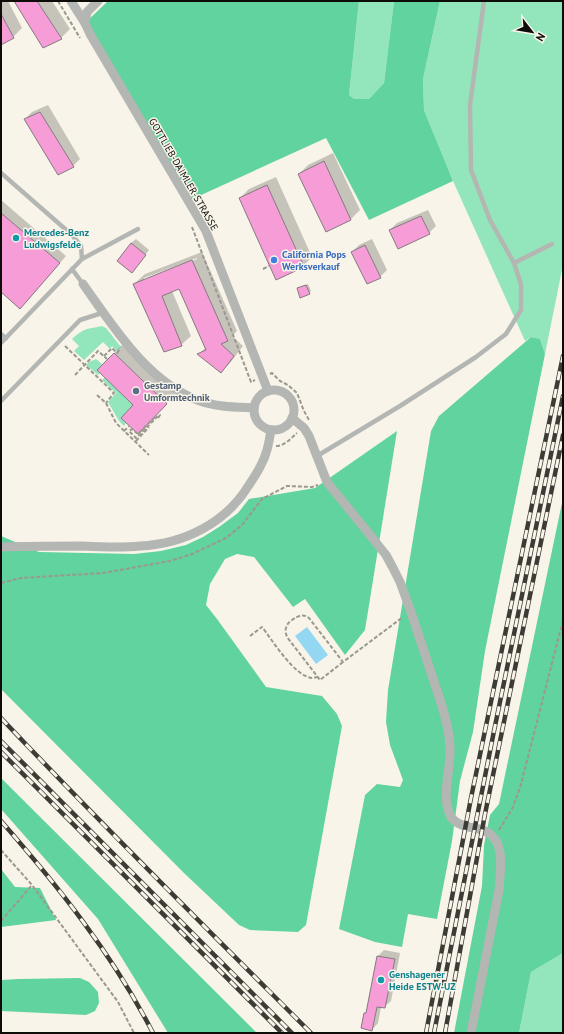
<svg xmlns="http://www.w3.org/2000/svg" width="564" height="1034" font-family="'PT Sans',sans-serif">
<rect width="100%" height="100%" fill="#f8f4e9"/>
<g fill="#93e6bc">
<polygon points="359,1 394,1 384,83 369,99 354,99 349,95"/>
<polygon points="440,1 563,1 563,265 545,354 540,339 531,337 525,341 453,181 424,110 423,79"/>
<path d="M102,326l4,2 15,19 -4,4 -5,-5 -2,3 -7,-7 -19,18 -10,-9 5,-5 -7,-7c6,-6 12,-10 20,-11 4,-1 7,-1 10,-2z"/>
<polygon points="96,359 102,364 97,370 100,373 98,375 86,365 89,362"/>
<polygon points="105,377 133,405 121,418 126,423 124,426 119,421 108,402 116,393 102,380"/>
<polygon points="563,953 563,1033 519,1033 531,972"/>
</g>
<g fill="#60d39e">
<polygon points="108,1 359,1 349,95 354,99 369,99 384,83 394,1 440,1 423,79 424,110 453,181 369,220 326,138 188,201 85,23"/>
<polygon points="531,337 540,339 545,354 485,651 473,732 460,781 452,841 437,919 408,914 402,947 375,942 339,929 365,795 377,784 400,787 403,780 390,745 386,722 388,690 431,431 439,416"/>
<polygon points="397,431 365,630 345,655 305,599 293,607 254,557 237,554 225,559 210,584 206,605 217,619 266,687 322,696 337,714 342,726 306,925 298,932 250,930 239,925 184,873 1,689 1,536 39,552 134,554 161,551 186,545 203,537 219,527 238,513 249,499 315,488"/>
<polygon points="563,498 563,953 531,972 519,1033 454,1033 482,886 484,845 490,815 499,804"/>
<polygon points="1,778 257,1033 168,1033 98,919 1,809"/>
<polygon points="1,869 15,887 40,888 56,920 1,927"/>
<polygon points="80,978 89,982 98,992 99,1003 95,1011 86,1015 1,1011 1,980 18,979"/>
</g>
<polygon fill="#94d7f3" points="307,627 328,655 316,664 295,636"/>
<g fill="#0003" fill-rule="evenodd">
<polygon points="1,1 8,1 22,28 13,37 1,43"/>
<polygon points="15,1 52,1 70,29 61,38"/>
<polygon points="48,105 80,159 73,166 58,174 25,119 32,112"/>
<polygon points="333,153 360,210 351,219 326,231 299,174 308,165"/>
<polygon points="276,177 312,257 303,266 240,198 249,189"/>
<polygon points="1,200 66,256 27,301 1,291"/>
<polygon points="428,210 436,226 429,233 390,230 397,223"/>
<polygon points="136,239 149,250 136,267 131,243"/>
<polygon points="372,239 387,270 380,277 352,252 359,245"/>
<path d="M202,252l35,79 -5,5 11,10 -13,17 -9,9 -22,-18 7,-7 -27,-59 -7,3 19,45 -10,9 -46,-62 10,-9zM197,258v1l-53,21v-2z"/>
<polygon points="308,284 311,291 309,293 298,288 300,287"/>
<polygon points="123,344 175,395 138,433 135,405 98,370"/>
<polygon points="384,950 400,953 391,1001 384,1007 381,1007 378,1023 372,1030 365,1013 367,1011 378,956"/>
</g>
<g fill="#f69cd7" stroke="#847a80">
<polygon points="14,1 37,1 62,39 43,48"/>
<polygon points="1,14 14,38 1,45"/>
<polygon points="40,112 74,167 58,175 24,119"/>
<polygon points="324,161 351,220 326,232 298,174"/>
<polygon points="267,185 304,267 276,280 239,198"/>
<polygon points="1,213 60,263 20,309 1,292"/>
<polygon points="421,216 430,234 398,249 389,230"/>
<polygon points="131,243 146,255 132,273 117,261"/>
<polygon points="365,245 381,278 367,284 351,252"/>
<polygon points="192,260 228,341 221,344 234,356 221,373 197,354 206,350 179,289 162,296 182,346 164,352 133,284"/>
<polygon points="306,285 310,294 300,298 297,288"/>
<polygon points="114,353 167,404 138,434 121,418 133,405 97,370"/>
<polygon points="377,956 395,959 385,1008 377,1007 372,1031 361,1028 364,1013 366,1013"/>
</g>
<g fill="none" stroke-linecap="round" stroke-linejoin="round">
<g stroke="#9b9890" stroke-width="2" stroke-dasharray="4 2" stroke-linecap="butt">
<polyline points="58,1 80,38"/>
<polyline points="192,227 251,382 255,380"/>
<polyline points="263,269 269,266"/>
<polyline points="65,346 114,393 106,403"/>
<polyline points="104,356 112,348 117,353 120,349"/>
<polyline points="270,374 272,373 280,381 288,385 297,393 304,411 309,420"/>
<polyline points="75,375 98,351 107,359"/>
<polyline points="97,395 106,403 116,423 149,455"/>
<polygon points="156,416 157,417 136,438 129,431 132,429 138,434"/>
<polyline points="158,418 160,415 158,413"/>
<polyline points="124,431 129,426"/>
<polyline points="136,441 149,427"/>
<path d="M276,446c9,0 15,-8 21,-13"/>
<polyline points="1,583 21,578 103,573 170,561 192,554 226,538 242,525 262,499 287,486 312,487 318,485"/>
<path d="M250,636l12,-9c11,14 32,49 50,51 2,0 4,-1 6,-1"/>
<path d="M343,662l-23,18 -33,-43c-1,-3 -2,-6 -1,-9 1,-4 3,-6 6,-8 6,-4 11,-7 17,-2l34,44 60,-45"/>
<polyline points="499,830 512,809 520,788 563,620"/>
<polyline points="1,850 32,885 118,1002 134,1033"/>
<polyline points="1,921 32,885"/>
</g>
<g stroke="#b3b6b2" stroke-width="4.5">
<polyline points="1,173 72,235 81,246 82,259 1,343"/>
<polyline points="82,259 138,229"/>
<polyline points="514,263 552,244"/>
<polyline points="72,269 83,284"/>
<polyline points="1,334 6,338"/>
<polyline points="1,401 80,320 102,313"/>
<polyline points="317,456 400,406 476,357 506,334 521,310 521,284 514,263 490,220 471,170 470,105 484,1"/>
</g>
<g stroke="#b3b6b2" stroke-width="9">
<polyline points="71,1 85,23 90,34 206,231 268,391"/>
<polyline points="85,23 87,12 98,1"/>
<path d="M83,284c30,42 65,99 117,117 17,6 36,6 54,7"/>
<circle cx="274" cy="410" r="20"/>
<path d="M292,418l12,10 5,8 18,46 47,58 12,15 7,13 7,14 11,30 31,94c4,14 8,28 8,42 1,21 -9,48 0,67 2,5 7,8 12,10 7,3 16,3 23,6 22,10 15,41 14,59l-28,143"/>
<path d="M1,547c27,-1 54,-1 82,-1 19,1 38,2 57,0 44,-2 86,-23 109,-61 4,-6 8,-12 11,-18 7,-12 9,-25 11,-37"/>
</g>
<g stroke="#3d3b36" stroke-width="4.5">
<g id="rail">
<path d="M1,718c101,107 206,211 310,315"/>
<polyline points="1,741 292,1033"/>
<polyline points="1,752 282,1033"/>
<path d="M1,821c57,65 112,134 152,212"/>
<polyline points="426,1033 471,798 563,356"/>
<polyline points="434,1033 494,731 563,396"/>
<polyline points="445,1033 485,814 563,435"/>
</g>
</g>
<use href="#rail" stroke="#f8f4e9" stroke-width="3" stroke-dasharray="9" stroke-linecap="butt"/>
</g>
<g fill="#0f9aa8" stroke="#f8f4e9" stroke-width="1.5">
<circle cx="16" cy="238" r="4"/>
<circle cx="381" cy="980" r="4"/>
</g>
<circle fill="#3f7fe0" stroke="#f8f4e9" stroke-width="1.5" cx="274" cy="260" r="4"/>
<circle fill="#5c6f8a" stroke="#f8f4e9" stroke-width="1.5" cx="136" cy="391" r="4"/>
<g text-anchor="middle" stroke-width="3" stroke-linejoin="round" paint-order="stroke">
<g font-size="10" fill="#0d0c09" stroke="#f8f4e9">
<text transform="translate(184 174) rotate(60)" y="4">GOTTLIEB-DAIMLER-STRASSE</text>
</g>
<g font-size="10" font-weight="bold" fill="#0d838f" stroke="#f8f4e9" text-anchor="start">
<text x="24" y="236">Mercedes-Benz<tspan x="24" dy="12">Ludwigsfelde</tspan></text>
<text x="389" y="978">Genshagener<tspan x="389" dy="12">Heide ESTW-UZ</tspan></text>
</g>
<g font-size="10" font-weight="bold" fill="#366cbe" stroke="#f8f4e9" text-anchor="start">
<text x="282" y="258">California Pops<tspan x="282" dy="12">Werksverkauf</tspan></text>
</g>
<g font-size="10" font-weight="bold" fill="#4e5e75" stroke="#f8f4e9" text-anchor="start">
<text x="144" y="389">Gestamp<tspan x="144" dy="12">Umformtechnik</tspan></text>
</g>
</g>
<rect width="564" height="1034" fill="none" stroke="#0d0c09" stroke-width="4"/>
<g transform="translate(532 32) rotate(121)" stroke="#f8f4e9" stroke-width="3" paint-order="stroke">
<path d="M0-3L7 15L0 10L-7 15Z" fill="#0d0c09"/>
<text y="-6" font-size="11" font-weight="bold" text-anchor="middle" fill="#0d0c09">N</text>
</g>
</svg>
